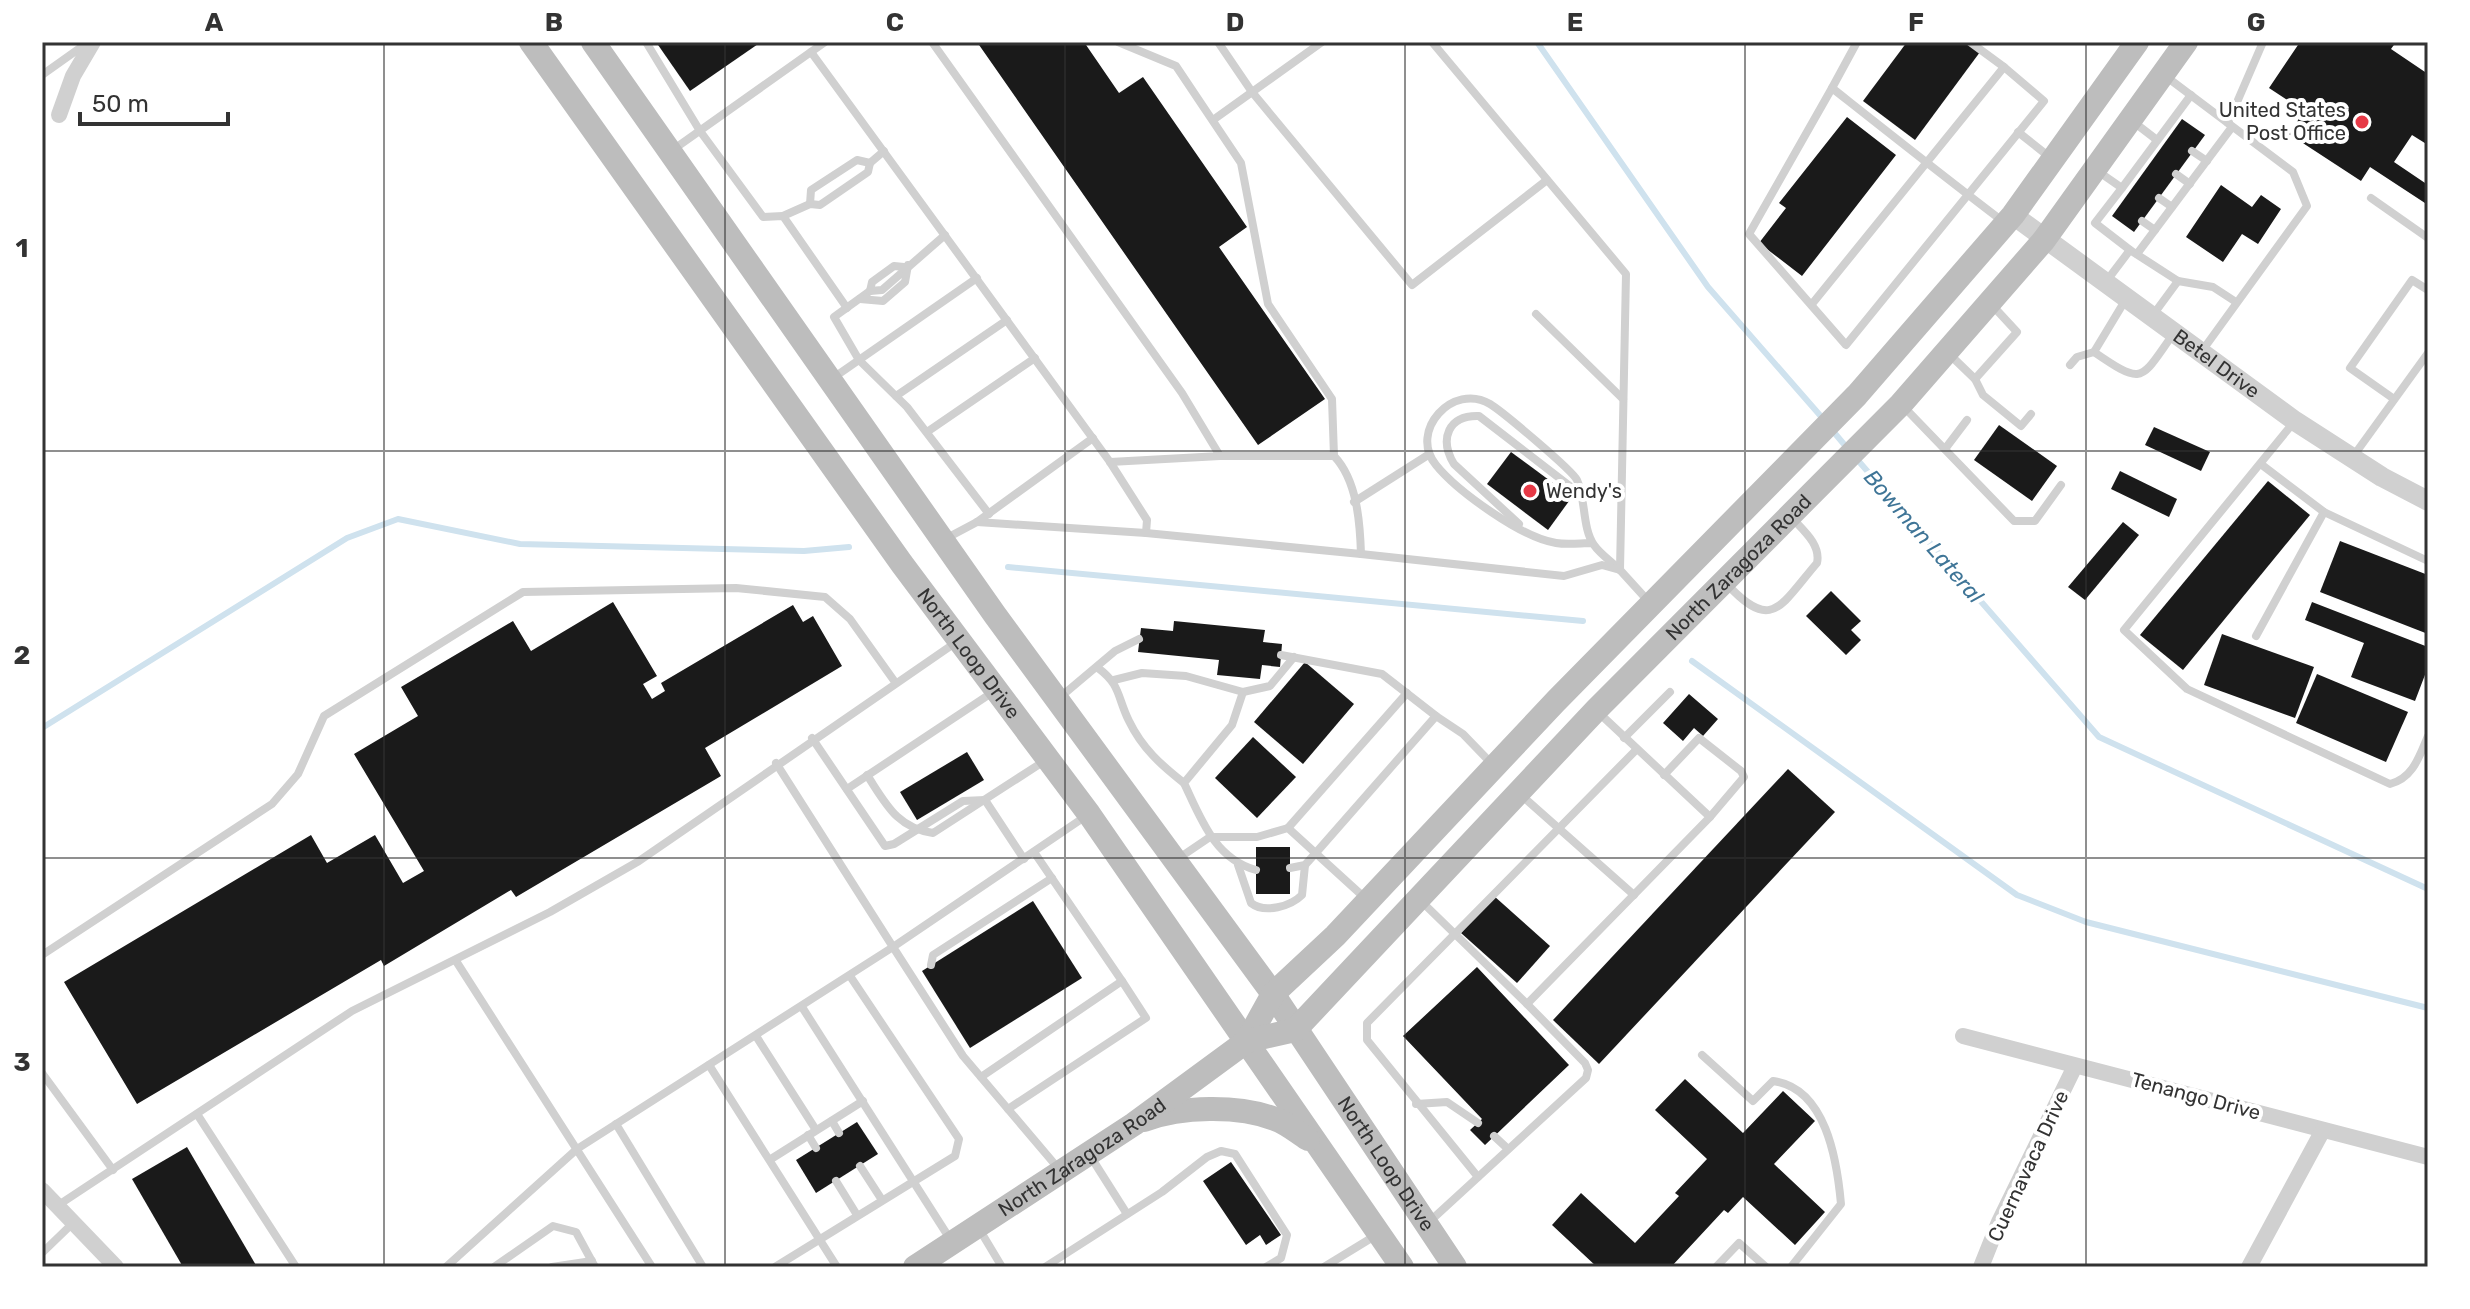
<svg xmlns="http://www.w3.org/2000/svg" width="2470" height="1309" font-family="Rubik,sans-serif">
<rect width="100%" height="100%" fill="#fff"/>
<g fill="none" stroke-linecap="round" stroke-linejoin="round">
<g stroke="#cfe2ee" stroke-width="6">
<polyline points="1537,42 1708,287 1825,421"/>
<polyline points="1832,430 1848,449"/>
<polyline points="1855,457 2099,737 2428,889"/>
<polyline points="1008,567 1583,621"/>
<polyline points="1692,661 2017,895 2086,922 2428,1008"/>
<polyline points="42,728 347,538 398,519 520,544 804,551 849,547"/>
</g>
</g>
<g fill="#1a1a1a">
<polygon points="656,42 761,42 690,91"/>
<polygon points="977,42 1084,42 1119,93 1143,77 1247,227 1219,247 1325,399 1258,445"/>
<polygon points="1907,42 1967,42 1980,52 1915,140 1863,101"/>
<polygon points="2300,42 2396,42 2391,49 2428,74 2428,145 2412,135 2394,162 2428,185 2428,205 2370,167 2361,181 2289,134 2304,111 2269,88"/>
<polygon points="1847,117 1896,155 1802,276 1759,243 1786,208 1779,203"/>
<polygon points="2182,119 2205,135 2134,232 2112,216"/>
<polygon points="2221,185 2252,207 2261,195 2281,209 2258,244 2242,234 2223,262 2186,237"/>
<polygon points="1999,425 2057,466 2032,501 1974,460"/>
<polygon points="2154,427 2210,452 2201,471 2145,445"/>
<polygon points="1511,452 1572,497 1548,530 1487,484"/>
<polygon points="2120,471 2177,499 2169,517 2111,489"/>
<polygon points="2268,481 2310,515 2183,670 2140,635"/>
<polygon points="2123,522 2139,535 2085,600 2068,587"/>
<polygon points="2340,541 2428,575 2428,634 2320,592"/>
<polygon points="1831,591 1861,621 1851,630 1861,640 1846,655 1806,616"/>
<polygon points="613,602 657,676 643,684 652,699 665,691 661,683 793,605 803,622 813,616 842,666 705,748 721,776 516,897 511,890 384,966 381,960 137,1104 64,982 311,835 327,863 375,835 403,883 424,871 354,754 418,716 401,687 513,621 531,651"/>
<polygon points="2312,602 2428,647 2428,667 2415,701 2351,677 2364,643 2305,620"/>
<polygon points="1174,621 1265,630 1263,642 1282,644 1280,667 1262,665 1260,679 1217,675 1219,660 1138,652 1141,628 1173,631"/>
<polygon points="2222,634 2314,667 2295,718 2204,685"/>
<polygon points="1305,662 1354,704 1303,764 1254,722"/>
<polygon points="2317,674 2408,712 2386,762 2296,723"/>
<polygon points="1689,694 1718,719 1703,736 1694,728 1683,741 1663,723"/>
<polygon points="1253,737 1296,777 1257,818 1215,778"/>
<polygon points="967,752 984,780 917,820 900,792"/>
<polygon points="1788,769 1835,812 1599,1064 1553,1020"/>
<rect x="1256" y="847" width="34" height="47"/>
<polygon points="1494,896 1550,946 1517,983 1461,933"/>
<polygon points="1033,901 1082,978 970,1048 922,971"/>
<polygon points="1477,967 1569,1065 1485,1145 1470,1130 1482,1119 1403,1036"/>
<polygon points="1685,1079 1743,1133 1783,1091 1815,1121 1774,1164 1825,1212 1795,1245 1743,1197 1728,1213 1724,1210 1671,1267 1597,1267 1552,1225 1581,1193 1635,1243 1679,1196 1675,1193 1707,1159 1655,1110"/>
<polygon points="857,1122 878,1154 816,1193 796,1160"/>
<polygon points="187,1147 257,1267 183,1267 132,1179"/>
<polygon points="1231,1162 1281,1235 1266,1245 1260,1235 1246,1245 1203,1181"/>
</g>
<g fill="none" stroke-linecap="round" stroke-linejoin="round">
<g stroke="#d0d0d0" stroke-width="8">
<polyline points="646,42 700,131 763,217 783,216 847,308"/>
<polyline points="932,42 1182,393 1220,456 1110,462"/>
<polyline points="1118,42 1176,66 1241,163 1268,304 1332,399 1334,456"/>
<polyline points="1218,42 1252,92 1412,285 1547,180"/>
<polyline points="1432,42 1626,274 1620,570"/>
<polyline points="1970,42 2004,67"/>
<polyline points="811,52 1110,462 1147,520 1146,533 977,522"/>
<polyline points="42,75 87,43"/>
<polyline points="2164,75 2293,172 2307,206 2202,351"/>
<polyline points="1832,88 1857,42"/>
<polyline points="1213,120 1322,42"/>
<polyline points="2131,120 2157,140"/>
<polyline points="2228,123 2263,42"/>
<polyline points="2018,132 2052,159"/>
<polyline points="674,149 825,42"/>
<polyline points="2192,151 2207,161"/>
<polyline points="2099,172 2122,188 2191,95"/>
<polyline points="2176,174 2190,184"/>
<polyline points="2122,188 2095,223 2130,250"/>
<polyline points="2159,198 2172,207"/>
<polyline points="2371,198 2428,238"/>
<polyline points="810,204 811,190 857,160 870,163"/>
<polyline points="783,216 810,204 820,205 868,172 870,163 884,151"/>
<polyline points="2142,221 2155,230"/>
<polyline points="2137,254 2232,127"/>
<polyline points="904,267 894,266 872,282 870,291 834,317 859,360 907,407 989,514"/>
<polyline points="2105,283 2130,250 2178,281 2213,287 2236,302"/>
<polyline points="870,291 882,290 945,235"/>
<polyline points="860,299 883,301 905,282 908,265"/>
<path d="M2126,299l-32,53c51,35 46,28 80,-19"/>
<path d="M1812,304l192,-237 40,34 -198,244 -97,-111 83,-146c57,45 115,91 173,135"/>
<polyline points="1536,314 1623,399"/>
<polyline points="2153,315 2178,281"/>
<polyline points="1947,352 1975,379 2017,332 1992,305"/>
<polyline points="2070,365 2077,357 2094,352"/>
<polyline points="833,378 977,278"/>
<polyline points="1975,379 1983,395 2021,426 2031,414"/>
<polyline points="896,396 1007,320"/>
<polyline points="2394,399 2350,368 2412,280 2428,290"/>
<polyline points="1902,405 2014,521 2035,521 2061,485"/>
<path d="M2294,422l-170,208 63,59 203,95c23,-6 29,-27 38,-48"/>
<polyline points="927,432 1035,358"/>
<polyline points="1945,449 1967,420"/>
<polyline points="2352,458 2428,353"/>
<polyline points="2262,465 2324,512 2428,561"/>
<polyline points="1354,502 1428,455"/>
<path d="M1519,524l-65,-60c-15,-25 -6,-49 25,-48l101,78"/>
<path d="M1146,533l215,21c-1,-32 -4,-74 -27,-98h-114"/>
<polyline points="945,539 977,522 1093,438"/>
<path d="M1592,543c-11,0 -24,2 -36,0 -34,-5 -99,-52 -120,-78 -28,-34 17,-83 54,-61 13,8 82,66 87,76 9,19 5,48 17,65 6,9 18,17 26,25"/>
<polyline points="1361,554 1564,576 1602,565 1620,570 1650,603"/>
<path d="M1725,582c47,52 55,24 92,-19 4,-18 -13,-32 -25,-45"/>
<polyline points="2256,636 2324,512"/>
<polyline points="1281,655 1382,674 1436,716"/>
<path d="M1098,668c23,17 19,29 31,53 13,27 32,44 55,62"/>
<polyline points="1114,680 1142,673 1186,676 1243,692 1270,686 1294,657"/>
<path d="M1243,692l-11,33 -48,58c17,36 31,76 72,87"/>
<polyline points="1058,699 1115,651 1139,639"/>
<polyline points="812,738 885,846 894,844 963,801 985,800"/>
<polyline points="1624,738 1670,692"/>
<path d="M867,775c19,29 30,53 66,58l113,-73"/>
<polyline points="1664,775 1699,738 1741,771 1744,777 1710,817"/>
<polyline points="847,789 993,692"/>
<polyline points="1520,794 1634,895"/>
<polyline points="985,800 1024,859"/>
<polyline points="1288,828 1407,693"/>
<polyline points="1179,858 1210,837 1257,837 1288,828 1366,899"/>
<path d="M1238,865l13,38c14,11 40,3 51,-8l3,-30"/>
<polyline points="1290,868 1305,865 1314,855 1436,716 1463,734 1492,764"/>
<polyline points="1422,902 1527,1004"/>
<polyline points="42,955 272,804 298,774 324,716 523,592 736,588 825,597 850,619 895,682"/>
<polyline points="456,961 652,1267"/>
<polyline points="931,965 933,955 1052,878"/>
<polyline points="802,1007 950,1239"/>
<polyline points="756,1036 816,1130"/>
<path d="M1702,1055l51,46 20,-20c53,7 64,79 68,123l-50,63"/>
<polyline points="709,1065 837,1267"/>
<polyline points="42,1073 113,1170"/>
<polyline points="981,1077 1122,981 1034,852"/>
<polyline points="1416,1104 1447,1102 1478,1123"/>
<polyline points="1008,1109 1146,1018 1122,981"/>
<polyline points="197,1114 296,1267"/>
<polyline points="832,1121 839,1133"/>
<polyline points="616,1124 703,1267"/>
<polyline points="808,1135 816,1148"/>
<polyline points="1494,1136 1508,1149"/>
<polyline points="1089,1154 1127,1214"/>
<polyline points="771,1159 863,1101"/>
<polyline points="860,1166 882,1200"/>
<polyline points="1058,1168 963,1056 893,947 1086,816"/>
<polyline points="1478,1177 1367,1040 1367,1023 1636,750"/>
<polyline points="836,1181 857,1215"/>
<polyline points="57,1206 352,1011 550,912 639,861 955,643"/>
<polyline points="1428,1223 1586,1078 1588,1070 1585,1063 1527,1004 1710,817 1599,713"/>
<polyline points="978,1227 1002,1267"/>
<polyline points="42,1253 73,1223"/>
<polyline points="446,1267 577,1149 893,947 776,763"/>
<polyline points="494,1267 553,1226 576,1232 595,1267"/>
<polyline points="552,1267 592,1261"/>
<polyline points="775,1267 955,1156 959,1139 850,976"/>
<polyline points="1045,1267 1162,1192 1207,1157 1221,1151 1235,1154 1287,1235 1281,1258 1266,1267"/>
<polyline points="1324,1267 1378,1234"/>
<polyline points="1716,1267 1739,1243 1766,1267"/>
</g>
<g stroke="#d0d0d0" stroke-width="16">
<polyline points="59,115 73,76 93,42"/>
<polyline points="1963,1036 2428,1157"/>
<polyline points="42,1190 116,1267"/>
<polyline points="1981,1267 1999,1222 2075,1066"/>
<polyline points="2249,1267 2323,1130"/>
</g>
<path stroke="#d0d0d0" stroke-width="20" id="s1" d="M2013,215l282,206 87,56 46,24"/>
<g stroke="#bdbdbd" stroke-width="24">
<path id="s2" d="M531,42l371,522 187,250 313,453"/>
<path id="s3" d="M593,42l402,573 278,379 182,273"/>
<polyline points="1247,1041 1273,994 1335,936 1556,701 1857,395 2013,215 2137,42"/>
<path d="M1144,1120c37,-14 95,-15 131,-1 12,4 22,13 33,20"/>
<path id="s4" d="M915,1267l219,-143 113,-83 48,-11 301,-320 305,-306 143,-164 142,-198"/>
</g>
</g>
<path fill="none" stroke="#333" stroke-width="2" stroke-opacity="0.55" d="M384,42v1225M725,42v1225M1065,42v1225M1405,42v1225M1745,42v1225M2086,42v1225M42,451h2386M42,858h2386"/>
<g fill="#e63946" stroke="#fff" stroke-width="3">
<circle cx="2362" cy="122" r="8"/>
<circle cx="1530" cy="491" r="8"/>
</g>
<g text-anchor="middle" stroke-width="8" stroke-linejoin="round" paint-order="stroke">
<g font-size="20" fill="#333" stroke="#fff" text-anchor="end">
<text x="2346" y="117">United States<tspan x="2346" dy="23">Post Office</tspan></text>
<text x="1546" y="498" text-anchor="start">Wendy's</text>
</g>
<g font-size="20" fill="#333" stroke="#fff">
<text dy="7" stroke="none"><textPath href="#s1" startOffset="252">Betel Drive</textPath></text>
<text dy="7" stroke="none"><textPath href="#s4" startOffset="1092">North Zaragoza Road</textPath></text>
<text dy="7" stroke="none"><textPath href="#s2" startOffset="752">North Loop Drive</textPath></text>
<text transform="translate(2196 1096) rotate(15)" y="7">Tenango Drive</text>
<text dy="7" stroke="none"><textPath href="#s4" startOffset="200">North Zaragoza Road</textPath></text>
<text dy="7" stroke="none"><textPath href="#s3" startOffset="1374">North Loop Drive</textPath></text>
<text transform="translate(2028 1166) rotate(-65)" y="7">Cuernavaca Drive</text>
</g>
<g font-size="22" font-style="italic" fill="#3f7597" stroke="#fff">
<text transform="translate(1924 536) rotate(49)" y="8">Bowman Lateral</text>
</g>
</g>
<rect width="2470" height="1309" fill="none" stroke="#ffffff" stroke-width="88"/>
<path d="M80 112v12h148v-12" fill="none" stroke="#333333" stroke-width="4"/>
<text x="92" y="112" font-size="24" fill="#333333" stroke="#ffffff" stroke-width="6" paint-order="stroke">50 m</text>
<rect x="44" y="44" width="2382" height="1221" fill="none" stroke="#333" stroke-width="3"/>
<g font-size="26" text-anchor="middle" font-weight="bold" fill="#333">
<text x="214" y="31">A</text>
<text x="554" y="31">B</text>
<text x="895" y="31">C</text>
<text x="1235" y="31">D</text>
<text x="1575" y="31">E</text>
<text x="1916" y="31">F</text>
<text x="2256" y="31">G</text>
<text x="22" y="257">1</text>
<text x="22" y="664">2</text>
<text x="22" y="1071">3</text>
</g>
</svg>
